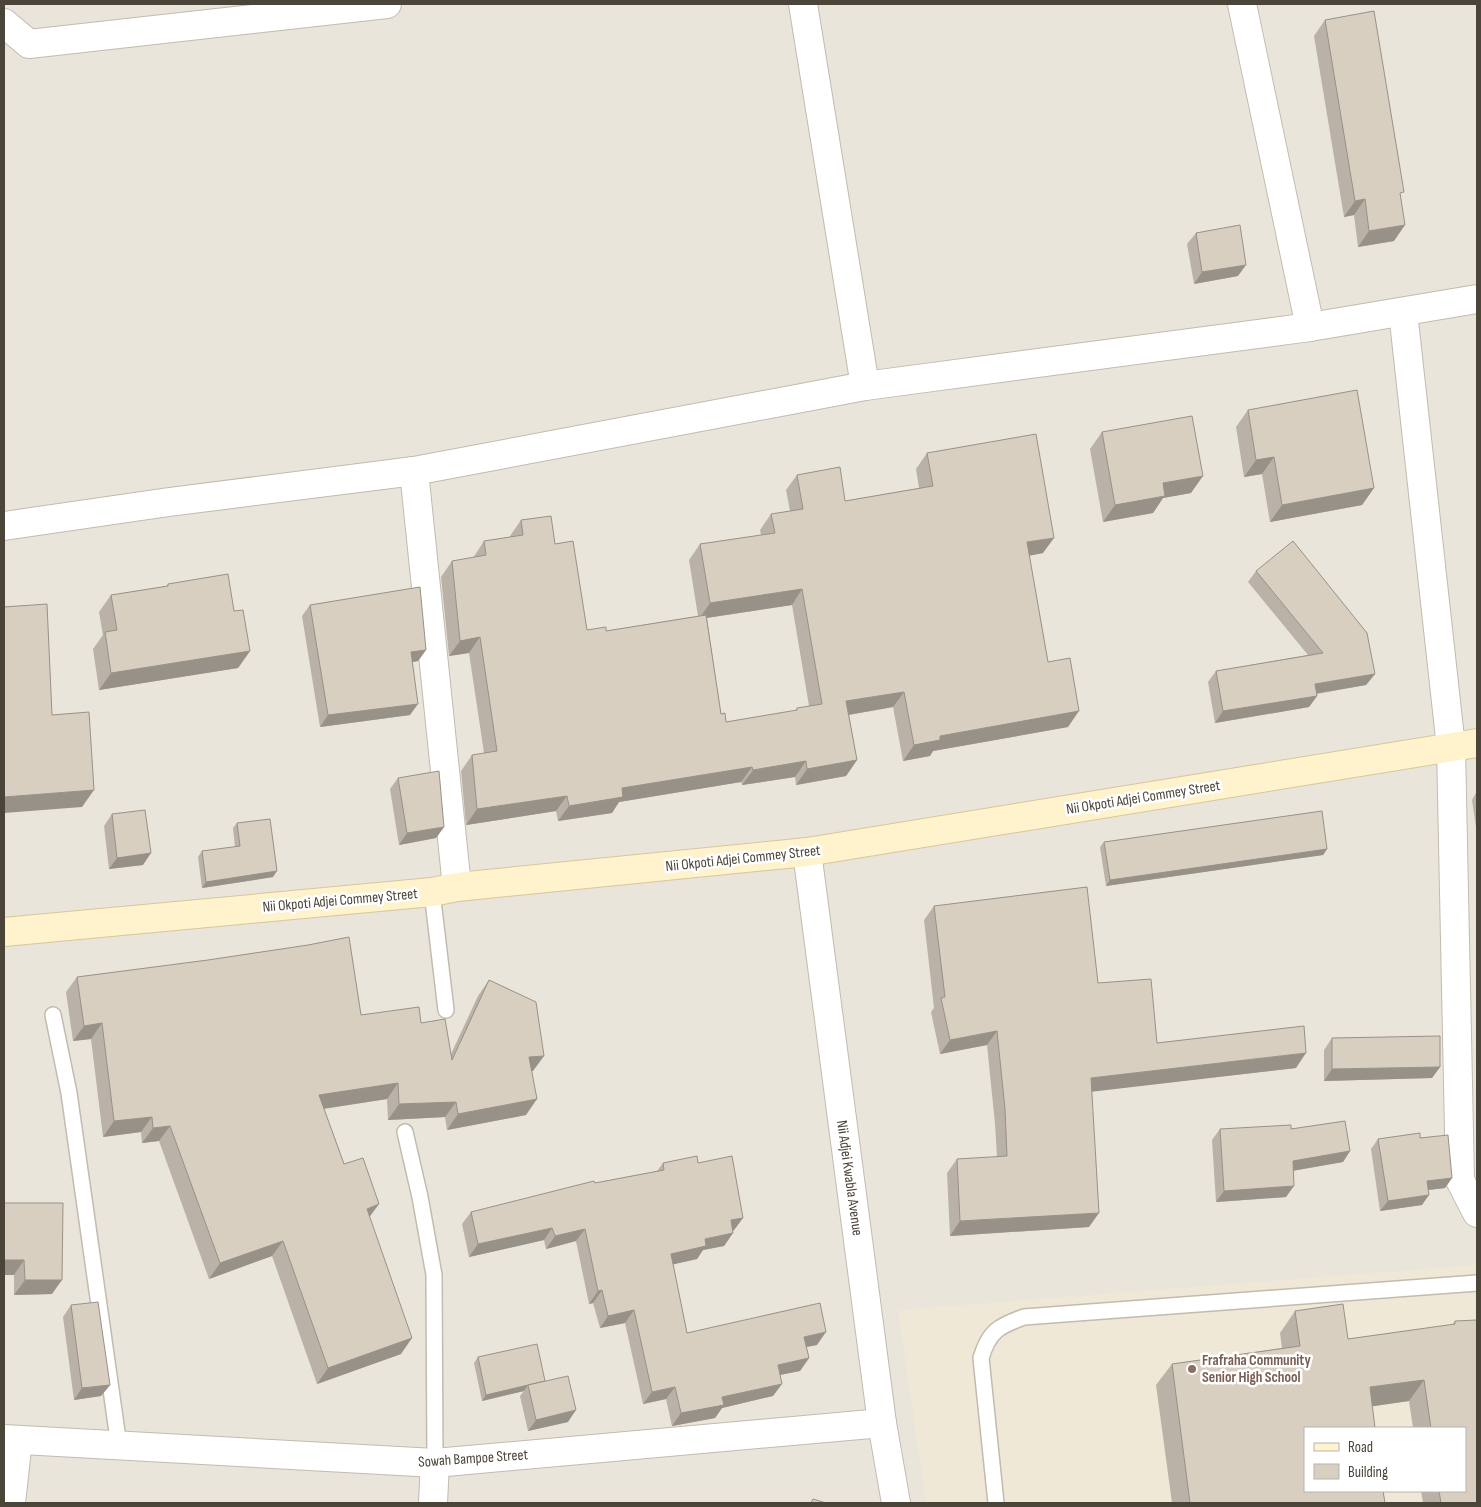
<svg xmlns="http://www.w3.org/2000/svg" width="1481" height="1507" font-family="'Sofia Sans Condensed',sans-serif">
<rect width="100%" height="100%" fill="#f6f3ec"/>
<path fill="#eae5da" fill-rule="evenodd" d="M4,4h1473v1499h-1473zM1305,1428h160v63h-160z"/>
<path fill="#efe8d6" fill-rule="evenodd" d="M1477,1265v238h-551l-28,-193zM1305,1428h160v63h-160z"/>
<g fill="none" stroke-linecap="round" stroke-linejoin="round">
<g stroke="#c2bbae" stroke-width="18">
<g id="lane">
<polyline points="432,892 446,1010"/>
<polyline points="53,1015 69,1093 119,1446"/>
<polyline points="405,1132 420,1197 434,1275 435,1463"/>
<path d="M996,1503l-15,-145c8,-27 18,-32 43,-41l453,-34"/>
</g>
</g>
<g stroke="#c2bbae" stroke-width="30">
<g id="street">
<polyline points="803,4 865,386"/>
<polyline points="1242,4 1310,327"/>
<polyline points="4,23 29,44 387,4"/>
<polyline points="1403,312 1451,747 1460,1180 1477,1213"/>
<polyline points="414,471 457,887"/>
<polyline points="4,526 169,502 414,471 865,386 1310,327 1477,299"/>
<polyline points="807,852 882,1423 896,1503"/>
<polyline points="4,1439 435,1463 882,1423"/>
<polyline points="11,1503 18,1440"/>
<polyline points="433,1503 435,1463"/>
</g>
</g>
<g stroke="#d6c79b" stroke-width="30">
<polyline id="secondary" points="4,932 432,892 457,887 807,852 1477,743"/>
</g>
<use href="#lane" stroke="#fff" stroke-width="15"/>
<use href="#street" stroke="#fff" stroke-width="28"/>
<use href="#secondary" stroke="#fff3cd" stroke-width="28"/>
</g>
<g fill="#bab2a6" fill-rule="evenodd">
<polygon points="1325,20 1401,197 1394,241 1358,247 1354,215 1344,217 1314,36"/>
<polygon points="1477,180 1477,193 1476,183"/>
<polygon points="1196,233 1238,276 1194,284 1187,244"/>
<polygon points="1248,410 1374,488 1362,505 1270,522 1262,474 1244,477 1236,427"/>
<polygon points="1102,432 1191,493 1163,498 1153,513 1103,522 1090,449"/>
<path d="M927,453l116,100 -14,3 19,106 20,65 -135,24 -3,5 -27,5 -10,-54 -44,8 8,45 -11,16 -50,9 -1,-8 -53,8 -1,-3 -122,20 -7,11 -54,8 -2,-10 -90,14 -5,-54 11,-16 12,-2 -15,-100 -20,3 -8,-79 11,-16 21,-3 11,-17 26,-4v-1l11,-16 34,24 32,86 19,1 92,-15 -9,-56 11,-16 61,-9 -1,-5 11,-16 19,-3 -4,-21 11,-15 48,26 74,-13 -3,-19zM792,605l17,101 -12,2 -2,3 -69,11 -5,-8 -14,-96z"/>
<polygon points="1256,571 1375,674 1366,685 1317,694 1317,696 1309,707 1215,723 1208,682 1216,671 1308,655 1248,582"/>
<polygon points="168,584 234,611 250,651 238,668 99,690 93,649 103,635 99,612 111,595 167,586"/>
<polygon points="310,605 426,650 418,661 413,662 410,715 320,727 302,616"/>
<polygon points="398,778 444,827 436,838 399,845 390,789"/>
<polygon points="1477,791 1477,834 1472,800"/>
<polygon points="112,814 143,865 109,869 104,826"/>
<polygon points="237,823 273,877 202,888 198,857 202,851 235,847 233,828"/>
<polygon points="1104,842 1327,849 1323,855 1106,886 1100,847"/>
<polygon points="934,906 1098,983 1157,1043 1296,1068 1092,1091 1089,1227 950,1236 947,1173 957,1159 997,1157 995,1124 987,1045 940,1054 931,1012 934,1008 924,920"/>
<polygon points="77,977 421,1023 451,1054 478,996 489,980 533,1071 532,1071 526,1115 447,1130 445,1117 388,1120 387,1099 324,1109 344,1164 370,1218 401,1354 317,1384 272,1256 209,1279 159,1141 142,1143 141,1132 103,1137 91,1039 73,1041 66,992"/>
<polygon points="1332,1038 1440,1067 1432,1078 1324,1081 1324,1050"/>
<polygon points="1220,1129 1291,1129 1350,1151 1343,1162 1293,1171 1286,1197 1216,1202 1212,1140"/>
<polygon points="1420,1138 1452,1178 1445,1188 1428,1190 1422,1205 1380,1211 1371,1149 1378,1139"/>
<polygon points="663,1163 698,1163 743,1218 734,1230 733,1231 733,1233 724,1246 703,1250 697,1259 673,1264 687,1333 817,1345 806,1347 809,1358 800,1371 780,1375 773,1396 722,1408 715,1418 672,1426 666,1399 643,1404 625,1323 600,1328 593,1303 589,1304 576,1241 546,1249 544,1240 469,1257 462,1224 471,1212 595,1183 657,1171"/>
<polygon points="4,1203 52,1294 14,1295 14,1275 4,1275"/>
<polygon points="71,1305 110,1385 101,1396 74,1400 63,1317"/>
<polygon points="1295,1311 1348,1339 1452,1325 1455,1321 1477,1503 1423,1503 1421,1491 1465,1491 1465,1428 1413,1428 1409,1401 1372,1406 1385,1503 1172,1503 1156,1385 1172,1364 1282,1348 1280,1333"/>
<polygon points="478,1357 545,1381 568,1422 528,1431 520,1396 524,1391 482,1401 474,1363"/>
</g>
<g fill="#979187">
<polygon points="1365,199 1354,215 1344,217 1355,201"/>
<polygon points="1405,225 1394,241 1358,247 1369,231"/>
<polygon points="1246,265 1238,276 1194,284 1202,272"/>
<polygon points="1274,457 1262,474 1244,477 1256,460"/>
<polygon points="1203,476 1191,493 1163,498 1153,513 1103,522 1115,505 1163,483"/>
<polygon points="1374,488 1362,505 1270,522 1282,505"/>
<polygon points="1054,538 1043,553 1016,558 1027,542"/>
<polygon points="802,589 792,605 699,619 710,603"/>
<polygon points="480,637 469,653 449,656 460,641"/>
<polygon points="426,650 418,661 403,664 411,652"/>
<polygon points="250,651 238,668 99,690 111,673"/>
<polygon points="1375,674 1366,685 1307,695 1315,684"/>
<polygon points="904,692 893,707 836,717 846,701"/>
<polygon points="1317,696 1309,707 1215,723 1223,711"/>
<polygon points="418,704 410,715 320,727 328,715"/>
<polygon points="1079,711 1068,727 933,751 930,756 903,761 914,745 940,736"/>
<polygon points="857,760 846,776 796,785 807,769"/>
<polygon points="806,761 795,777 742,785 753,770"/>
<polygon points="752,767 741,782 619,802 612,813 558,821 569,806 622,788"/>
<polygon points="94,790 82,807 4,813 4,797"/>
<polygon points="567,796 556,811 466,825 477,809"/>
<polygon points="444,827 436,838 399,845 407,833"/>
<polygon points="1327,849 1323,855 1106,886 1110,880"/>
<polygon points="151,853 143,865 109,869 117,858"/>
<polygon points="277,871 273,877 202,888 206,882"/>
<polygon points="102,1023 91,1039 73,1041 84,1026"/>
<polygon points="997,1031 987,1045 940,1054 950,1040"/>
<polygon points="1306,1053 1296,1068 1081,1093 1091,1078"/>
<polygon points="544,1056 533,1071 518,1073 529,1057"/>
<polygon points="1440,1067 1432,1078 1324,1081 1332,1069"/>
<polygon points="398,1083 387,1099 308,1111 319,1095"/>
<polygon points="537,1099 526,1115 447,1130 458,1114"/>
<polygon points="456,1102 445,1117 388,1120 399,1104"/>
<polygon points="152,1117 141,1132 103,1137 114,1121"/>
<polygon points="170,1126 159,1141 142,1143 153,1128"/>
<polygon points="1350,1151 1343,1162 1285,1172 1293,1161"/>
<polygon points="1452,1178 1445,1188 1420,1191 1427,1181"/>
<polygon points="1294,1186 1286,1197 1216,1202 1224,1191"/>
<polygon points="1429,1195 1422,1205 1380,1211 1388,1201"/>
<polygon points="379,1204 368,1219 367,1209"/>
<polygon points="1099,1213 1089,1227 950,1236 960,1221"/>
<polygon points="743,1218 734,1230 722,1233 731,1220"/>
<polygon points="552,1228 544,1240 469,1257 478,1244"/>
<polygon points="585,1229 576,1241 546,1249 555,1236"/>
<polygon points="733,1233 724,1246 703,1250 697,1259 662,1267 671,1254 705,1239"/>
<polygon points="283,1241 272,1256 209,1279 220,1263"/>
<polygon points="4,1260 24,1260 14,1275 4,1275"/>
<polygon points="25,1280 62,1280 52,1294 14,1295"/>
<polygon points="602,1290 593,1303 589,1304 598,1291"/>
<polygon points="634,1310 625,1323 600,1328 608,1316"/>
<polygon points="826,1332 817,1345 795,1349 804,1337"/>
<polygon points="412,1338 401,1354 317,1384 328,1368"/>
<polygon points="809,1358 800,1371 769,1377 778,1365"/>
<polygon points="1424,1380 1409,1401 1354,1409 1370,1387"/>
<polygon points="782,1384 773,1396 722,1408 715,1418 672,1426 681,1413 722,1397"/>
<polygon points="110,1385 101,1396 74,1400 82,1388"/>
<polygon points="528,1385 524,1391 482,1401 486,1395"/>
<polygon points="675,1387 666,1399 643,1404 652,1392"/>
<polygon points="576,1410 568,1422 528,1431 536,1420"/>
</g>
<g fill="#d8cfc1" stroke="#979187">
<polygon points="1374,11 1404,192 1400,193 1405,225 1369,231 1365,199 1355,201 1325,20"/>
<polygon points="1240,225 1246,265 1202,272 1196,233"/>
<polygon points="1357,390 1374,488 1282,505 1274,457 1256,460 1248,410"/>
<polygon points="1192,416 1203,476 1163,483 1165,496 1115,505 1102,432"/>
<polygon points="1036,434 1054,538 1027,542 1048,662 1070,658 1079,711 940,736 940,740 914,745 904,692 846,701 857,760 807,769 806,761 753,770 752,767 622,788 623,797 569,806 567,796 477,809 472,755 497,751 480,637 460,641 452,561 486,555 484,541 523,535 521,520 551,516 555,544 573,541 587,630 606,627 606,631 706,615 721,714 725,713 726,722 797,710 797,708 822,704 802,589 710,603 700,544 775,533 771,514 803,509 797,475 840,467 845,501 933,486 927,453"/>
<polygon points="1293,541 1367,633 1375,674 1315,684 1317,696 1223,711 1216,671 1323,653 1256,571"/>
<polygon points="228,574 234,611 243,610 250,651 111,673 105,632 117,630 111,595 168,586 168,584"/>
<polygon points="420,587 426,650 411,652 418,704 328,715 310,605"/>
<polygon points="47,604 52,715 89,712 94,790 4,797 4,607"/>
<polygon points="439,771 444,827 407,833 398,778"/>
<polygon points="145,810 151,853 117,858 112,814"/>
<polygon points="1322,811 1327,849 1110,880 1104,842"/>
<polygon points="270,819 277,871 206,882 202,851 240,846 237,823"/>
<polygon points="1087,887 1098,983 1151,979 1157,1043 1304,1026 1306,1053 1091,1078 1099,1213 960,1221 957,1159 1007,1156 1005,1109 997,1031 950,1040 941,998 945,997 934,906"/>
<polygon points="349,937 361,1015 419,1007 421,1023 445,1019 452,1060 489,980 536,1002 544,1056 529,1057 537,1099 458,1114 456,1102 399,1104 398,1083 319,1095 344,1164 363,1158 379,1204 367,1209 412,1338 328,1368 283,1241 220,1263 170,1126 153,1128 152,1117 114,1121 102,1023 84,1026 77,977 208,960 308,945"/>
<polygon points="1440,1036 1440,1067 1332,1069 1332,1038"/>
<polygon points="1345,1121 1350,1151 1293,1161 1294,1186 1224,1191 1220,1129 1291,1125 1291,1129"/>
<polygon points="1420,1133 1420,1138 1448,1135 1452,1178 1427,1181 1429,1195 1388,1201 1378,1139"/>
<polygon points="697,1156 698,1163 732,1156 743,1218 731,1220 733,1233 705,1239 706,1246 671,1254 687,1333 820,1303 826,1332 804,1337 809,1358 778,1365 782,1384 722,1397 724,1405 681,1413 675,1387 652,1392 634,1310 608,1316 602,1290 598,1291 585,1229 555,1236 552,1228 478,1244 471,1212 594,1181 595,1183 664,1170 663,1163"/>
<polygon points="4,1203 63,1203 62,1280 25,1280 24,1260 4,1260"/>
<polygon points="98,1302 110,1385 82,1388 71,1305"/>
<polygon points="1343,1304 1348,1339 1455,1324 1455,1321 1477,1320 1477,1503 1441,1503 1439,1491 1465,1491 1465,1428 1431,1428 1424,1380 1370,1387 1375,1428 1305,1428 1305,1491 1383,1491 1385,1503 1190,1503 1172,1364 1300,1346 1295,1311"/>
<polygon points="537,1344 545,1381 486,1395 478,1357"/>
<polygon points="568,1376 576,1410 536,1420 528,1385"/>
<polygon points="813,1499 826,1503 811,1503"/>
</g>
<circle fill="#8d6e63" stroke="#fff" stroke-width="2" cx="1192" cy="1369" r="5"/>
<g text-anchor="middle" stroke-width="5" stroke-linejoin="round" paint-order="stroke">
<g font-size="15" fill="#4b4439" stroke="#fff">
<text transform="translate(1143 797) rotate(-9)" y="5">Nii Okpoti Adjei Commey Street</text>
<text transform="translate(743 858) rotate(-6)" y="5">Nii Okpoti Adjei Commey Street</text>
<text transform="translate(340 900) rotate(-5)" y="5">Nii Okpoti Adjei Commey Street</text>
<text transform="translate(850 1178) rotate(82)" y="5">Nii Adjei Kwabla Avenue</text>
<text transform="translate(473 1458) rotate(-4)" y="5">Sowah Bampoe Street</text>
</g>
<g font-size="15" font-weight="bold" fill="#785e54" stroke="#fff" text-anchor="start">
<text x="1202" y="1365">Frafraha Community<tspan x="1202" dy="17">Senior High School</tspan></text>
</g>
</g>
<rect width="1481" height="1507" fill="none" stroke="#4b4439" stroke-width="10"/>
<rect x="1304" y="1427" width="162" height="65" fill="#ffffff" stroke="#b7b4b0"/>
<rect x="1314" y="1443" width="25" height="8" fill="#fff3cd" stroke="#b7b4b0"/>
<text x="1348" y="1452" font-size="15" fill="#4b4439">Road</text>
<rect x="1314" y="1464" width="25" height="15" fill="#d8cfc1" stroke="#b7b4b0"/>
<text x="1348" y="1477" font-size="15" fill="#4b4439">Building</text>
</svg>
